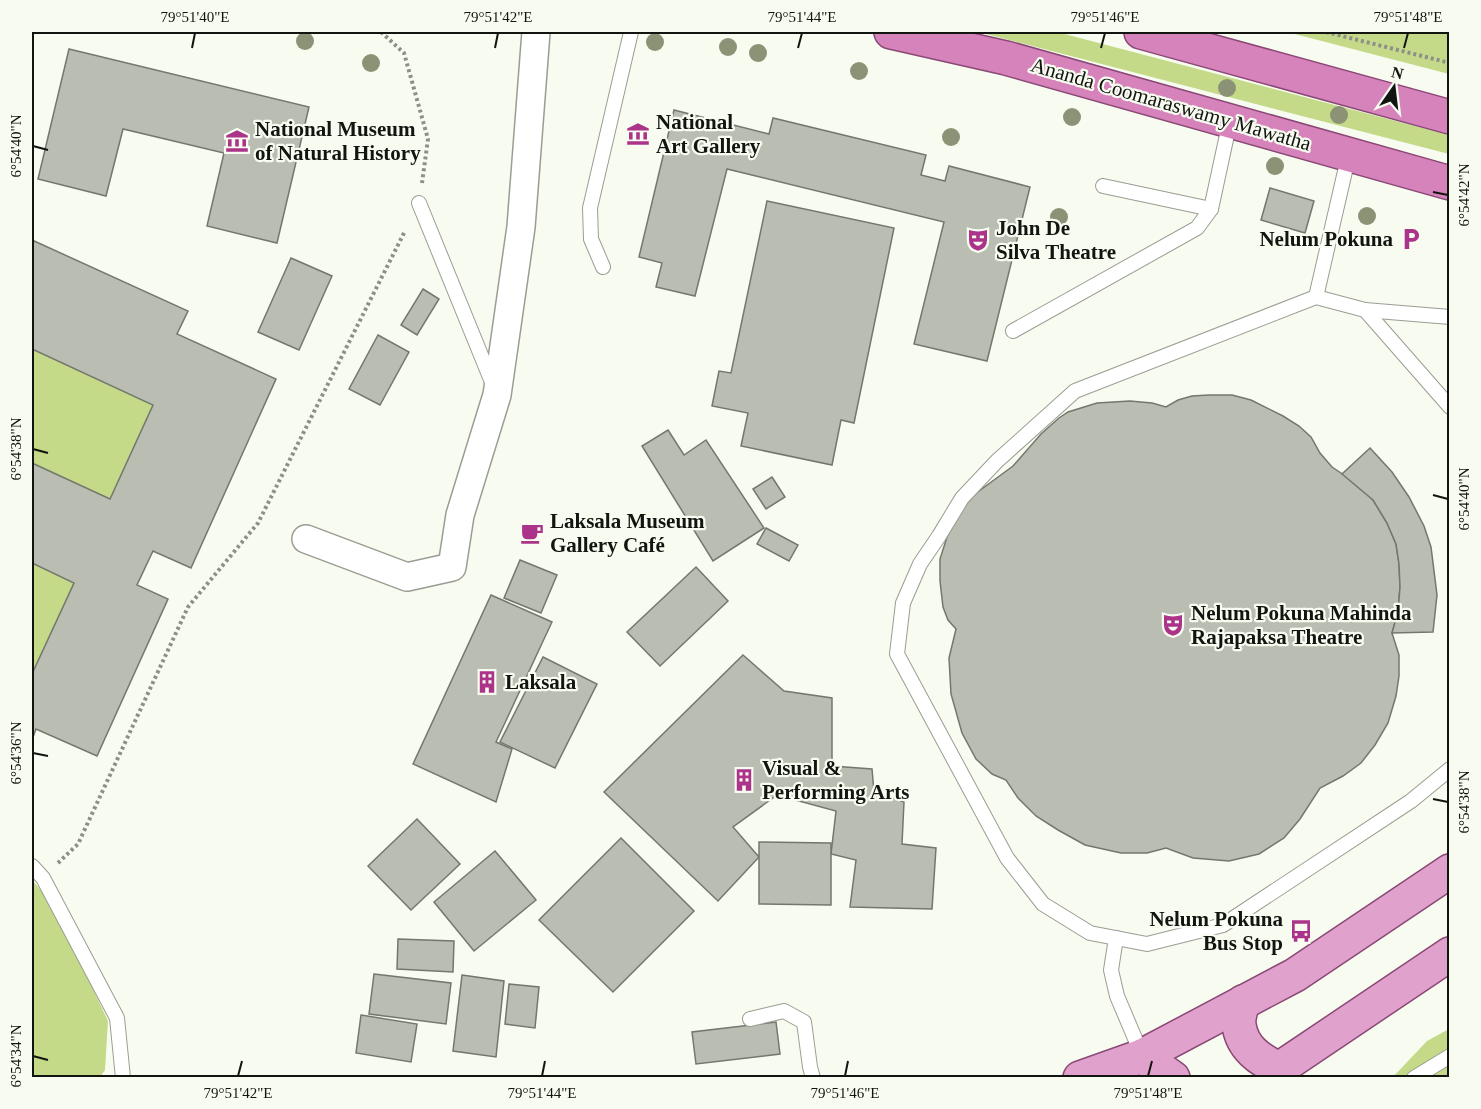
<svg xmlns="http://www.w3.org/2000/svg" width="1481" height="1109" font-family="'Times New Roman',serif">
<rect width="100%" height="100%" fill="#f8fcf0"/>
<g fill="#c4da88">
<polygon points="978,32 1057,32 1449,135 1449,154"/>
<polygon points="1287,32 1449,32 1449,74"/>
<polygon points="32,349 153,405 110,499 32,463"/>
<polygon points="32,563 74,583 32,674"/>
<polygon points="32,880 40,889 69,938 108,1021 105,1070 100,1077 32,1077"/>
<polygon points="1449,1029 1449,1077 1392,1078 1427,1041"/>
</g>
<g fill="#babdb2" stroke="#74776d" stroke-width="1.5">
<polygon points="69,49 309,107 277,243 207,226 224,153 123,129 106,196 38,179"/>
<polygon points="674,110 769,134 773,118 926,155 921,175 945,181 949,166 1030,187 987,361 914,344 944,222 727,169 695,296 656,287 662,263 639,257"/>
<polygon points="1270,188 1314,201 1305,233 1261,220"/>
<polygon points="767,201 894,228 854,423 841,420 832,465 741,446 748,413 712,406 719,371 731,373"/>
<polygon points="32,240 188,311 177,334 276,379 191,568 153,551 137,585 168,599 97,756 36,729 32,740 32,674 74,583 32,563 32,463 110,499 153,405 32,349"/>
<polygon points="291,258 332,276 299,350 258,332"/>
<polygon points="423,289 439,299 417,335 401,325"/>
<polygon points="378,335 409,352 380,405 349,389"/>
<polygon points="1209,395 1232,395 1251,400 1283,416 1299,426 1311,437 1320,453 1332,467 1353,481 1373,500 1387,523 1396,544 1399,564 1400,587 1398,612 1392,633 1399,655 1399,676 1396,696 1388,723 1375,745 1361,763 1343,776 1320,788 1300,819 1284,838 1259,854 1229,861 1193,858 1166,848 1147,853 1121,853 1085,845 1058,830 1036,816 1018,798 1006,780 992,774 976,759 962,733 951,694 949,658 956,629 948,620 943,607 940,581 940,559 947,537 960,511 975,494 1013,466 1041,434 1059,418 1068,412 1097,403 1130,401 1152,403 1166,407 1178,400 1192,396"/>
<polygon points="668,430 684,455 706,440 764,528 713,561 642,446"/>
<polygon points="1370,448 1392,472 1409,497 1424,526 1431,547 1437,595 1433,632 1392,633 1398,612 1400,587 1399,564 1396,544 1387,523 1373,500 1342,474"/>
<polygon points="772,477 785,497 766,509 753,489"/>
<polygon points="766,528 798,545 789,561 757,544"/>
<polygon points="520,560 557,575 541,613 504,598"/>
<polygon points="696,567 728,601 660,666 627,632"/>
<polygon points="491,595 552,622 496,742 512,749 496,802 413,764"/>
<polygon points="743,655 784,691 832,698 832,766 872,769 874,792 904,802 902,844 936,848 932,909 850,907 856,860 831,854 836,811 777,795 733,827 759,857 718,901 604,792"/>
<polygon points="543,657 597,684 555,768 500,742"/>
<polygon points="417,819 460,864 411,910 368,866"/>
<polygon points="621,838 694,911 613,992 539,920"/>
<polygon points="759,842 831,843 831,905 759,904"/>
<polygon points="495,851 536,900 474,951 434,902"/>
<polygon points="398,939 454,941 453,972 397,969"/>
<polygon points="374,974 451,983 446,1024 369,1014"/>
<polygon points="462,975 504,981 496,1057 453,1051"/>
<polygon points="509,984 539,987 535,1028 505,1024"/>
<polygon points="361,1015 417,1024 411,1062 356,1053"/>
<polygon points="776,1022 780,1054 696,1064 692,1032"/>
</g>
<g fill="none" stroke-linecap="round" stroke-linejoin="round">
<g stroke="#9a9d92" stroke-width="16">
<g id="service">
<polyline points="1103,186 1211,209"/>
<polyline points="419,203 494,387"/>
<polyline points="603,267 591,239 590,208 631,32"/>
<polyline points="1316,297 1349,154"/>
<polyline points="1365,310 1450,317"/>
<polyline points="1013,331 1197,228 1211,209 1230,121"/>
<polyline points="1450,407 1365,310 1316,297 1075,391 997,461 962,498 939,536 920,564 903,603 897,654 1007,858 1043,904 1090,933 1147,944 1223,925 1411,801 1450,769"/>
<polyline points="32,866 43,878 117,1018 123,1078"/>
<polyline points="1116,938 1111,970 1117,996 1142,1055"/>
<polyline points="750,1019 784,1011 804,1022 810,1067 813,1078"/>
<polyline points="1414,1078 1450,1056"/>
</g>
</g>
<g stroke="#9a9d92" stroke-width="30">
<polyline id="minor" points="306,539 407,577 452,567 460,515 497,395 521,227 536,32"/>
</g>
<g stroke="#8a4875" stroke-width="36">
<g id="primary">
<path d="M1243,1002c-2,7 -5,16 -4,23 3,23 21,35 40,44"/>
<polyline points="1142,1056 1173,1078"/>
<polyline points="1080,1078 1142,1056 1295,975 1450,871"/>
<polyline points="1276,1078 1279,1069 1450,954"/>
</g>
</g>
<g stroke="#8a4875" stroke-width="36">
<g id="trunk">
<polyline points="891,32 1006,58 1450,183"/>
<polyline points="1141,32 1450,117"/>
</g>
</g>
<g stroke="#8d9088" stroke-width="4" stroke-dasharray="3 3" stroke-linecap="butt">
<polyline points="381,32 404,53 428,139 422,183"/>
<polyline points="1326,32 1450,63"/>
<polyline points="58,863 78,844 188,607 258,523 405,231"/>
</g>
<use href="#service" stroke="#fff" stroke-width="14"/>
<use href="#minor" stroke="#fff" stroke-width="27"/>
<use href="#primary" stroke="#e0a2cd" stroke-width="33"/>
<use href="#trunk" stroke="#d683bc" stroke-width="33"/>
</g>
<g fill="#8b9276">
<circle cx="305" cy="41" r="9"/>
<circle cx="655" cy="42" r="9"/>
<circle cx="728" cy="47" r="9"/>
<circle cx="758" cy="53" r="9"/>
<circle cx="371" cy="63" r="9"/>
<circle cx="859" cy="71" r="9"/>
<circle cx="1227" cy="88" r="9"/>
<circle cx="1339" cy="115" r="9"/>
<circle cx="1072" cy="117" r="9"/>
<circle cx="951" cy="137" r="9"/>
<circle cx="1275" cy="166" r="9"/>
<circle cx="1367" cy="216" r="9"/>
<circle cx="1059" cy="217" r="9"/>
</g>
<path fill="none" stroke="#121410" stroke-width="2" d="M192,48l3,-15M495,48l3,-15M798,48l4,-15M1101,48l4,-15M1404,48l4,-15M33,146l15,4M1433,192l15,3M33,449l15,4M1433,495l15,4M33,753l15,3M1433,799l15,3M33,1056l15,4M238,1076l4,-15M542,1076l3,-15M845,1076l3,-15M1148,1076l4,-15"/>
<defs>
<g id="museum-bare" transform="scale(1.8)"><path d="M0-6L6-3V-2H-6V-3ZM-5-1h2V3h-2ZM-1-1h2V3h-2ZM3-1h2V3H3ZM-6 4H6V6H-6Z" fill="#ab348a" stroke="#f8fcf0" stroke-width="2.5" paint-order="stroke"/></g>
<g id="parking-bare" transform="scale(1.8)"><path d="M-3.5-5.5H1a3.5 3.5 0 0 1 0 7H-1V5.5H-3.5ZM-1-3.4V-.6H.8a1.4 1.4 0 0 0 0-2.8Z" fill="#ab348a" stroke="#f8fcf0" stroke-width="2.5" paint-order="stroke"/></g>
<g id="theatre-bare" transform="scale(1.8)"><path d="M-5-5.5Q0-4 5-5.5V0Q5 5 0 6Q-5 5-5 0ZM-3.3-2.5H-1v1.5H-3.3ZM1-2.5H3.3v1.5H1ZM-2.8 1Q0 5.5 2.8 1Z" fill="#ab348a" stroke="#f8fcf0" stroke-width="2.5" paint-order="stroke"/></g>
<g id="cafe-bare" transform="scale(1.8)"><path d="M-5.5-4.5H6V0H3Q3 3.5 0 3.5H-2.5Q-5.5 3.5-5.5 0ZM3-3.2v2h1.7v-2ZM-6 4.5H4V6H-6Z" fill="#ab348a" stroke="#f8fcf0" stroke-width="2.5" paint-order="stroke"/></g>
<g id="building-bare" transform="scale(1.8)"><path d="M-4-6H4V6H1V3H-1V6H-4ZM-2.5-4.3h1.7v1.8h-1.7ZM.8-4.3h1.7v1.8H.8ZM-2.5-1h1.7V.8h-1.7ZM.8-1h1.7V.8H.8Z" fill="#ab348a" stroke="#f8fcf0" stroke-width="2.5" paint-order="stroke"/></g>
<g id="bus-bare" transform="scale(1.8)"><path d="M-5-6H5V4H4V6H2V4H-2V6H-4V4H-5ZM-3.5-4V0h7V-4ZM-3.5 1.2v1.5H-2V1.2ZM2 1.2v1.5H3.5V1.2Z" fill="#ab348a" stroke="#f8fcf0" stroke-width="2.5" paint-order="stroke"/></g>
</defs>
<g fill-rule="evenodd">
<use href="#museum-bare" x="638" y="134"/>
<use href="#museum-bare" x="237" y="141"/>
<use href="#parking-bare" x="1411" y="239"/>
<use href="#theatre-bare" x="978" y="240"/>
<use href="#cafe-bare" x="532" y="533"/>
<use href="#theatre-bare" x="1173" y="625"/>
<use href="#building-bare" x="487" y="682"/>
<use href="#building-bare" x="744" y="780"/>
<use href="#bus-bare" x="1301" y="931"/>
</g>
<g text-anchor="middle" stroke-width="4.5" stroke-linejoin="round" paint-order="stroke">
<g font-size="21" fill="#121410" stroke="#f8fcf0">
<text transform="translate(1171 104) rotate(16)" y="7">Ananda Coomaraswamy Mawatha</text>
</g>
<g font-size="21" font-weight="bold" fill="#121410" stroke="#f8fcf0" text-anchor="start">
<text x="656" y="129">National<tspan x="656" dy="24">Art Gallery</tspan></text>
<text x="255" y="136">National Museum<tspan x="255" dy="24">of Natural History</tspan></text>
<text x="996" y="235">John De<tspan x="996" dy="24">Silva Theatre</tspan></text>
<text x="1393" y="246" text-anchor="end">Nelum Pokuna</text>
<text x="550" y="528">Laksala Museum<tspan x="550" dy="24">Gallery Café</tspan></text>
<text x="1191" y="620">Nelum Pokuna Mahinda<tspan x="1191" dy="24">Rajapaksa Theatre</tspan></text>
<text x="505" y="689">Laksala</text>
<text x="762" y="775">Visual &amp;<tspan x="762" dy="24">Performing Arts</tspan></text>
<text x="1283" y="926" text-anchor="end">Nelum Pokuna<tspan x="1283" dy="24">Bus Stop</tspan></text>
</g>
</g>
<rect width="1481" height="1109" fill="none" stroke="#f8fcf0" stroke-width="66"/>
<g transform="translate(1394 87) rotate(14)" stroke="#f8fcf0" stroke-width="4.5" paint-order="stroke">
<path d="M0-4.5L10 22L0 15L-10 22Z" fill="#121410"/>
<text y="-9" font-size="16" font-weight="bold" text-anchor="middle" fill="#121410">N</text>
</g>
<rect x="33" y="33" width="1415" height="1043" fill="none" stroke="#121410" stroke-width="2"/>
<g font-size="15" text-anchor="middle" fill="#121410">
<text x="195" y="22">79°51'40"E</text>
<text x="498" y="22">79°51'42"E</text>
<text x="802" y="22">79°51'44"E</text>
<text x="1105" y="22">79°51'46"E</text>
<text x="1408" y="22">79°51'48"E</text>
<text transform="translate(16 146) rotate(-90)" y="5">6°54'40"N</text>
<text transform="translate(1464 195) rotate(-90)" y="5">6°54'42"N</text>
<text transform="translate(16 449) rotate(-90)" y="5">6°54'38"N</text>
<text transform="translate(1464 499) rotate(-90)" y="5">6°54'40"N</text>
<text transform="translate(16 753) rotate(-90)" y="5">6°54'36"N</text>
<text transform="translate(1464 802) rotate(-90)" y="5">6°54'38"N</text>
<text transform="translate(16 1056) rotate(-90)" y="5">6°54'34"N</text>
<text x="238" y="1098">79°51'42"E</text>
<text x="542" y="1098">79°51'44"E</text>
<text x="845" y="1098">79°51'46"E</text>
<text x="1148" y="1098">79°51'48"E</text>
</g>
</svg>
